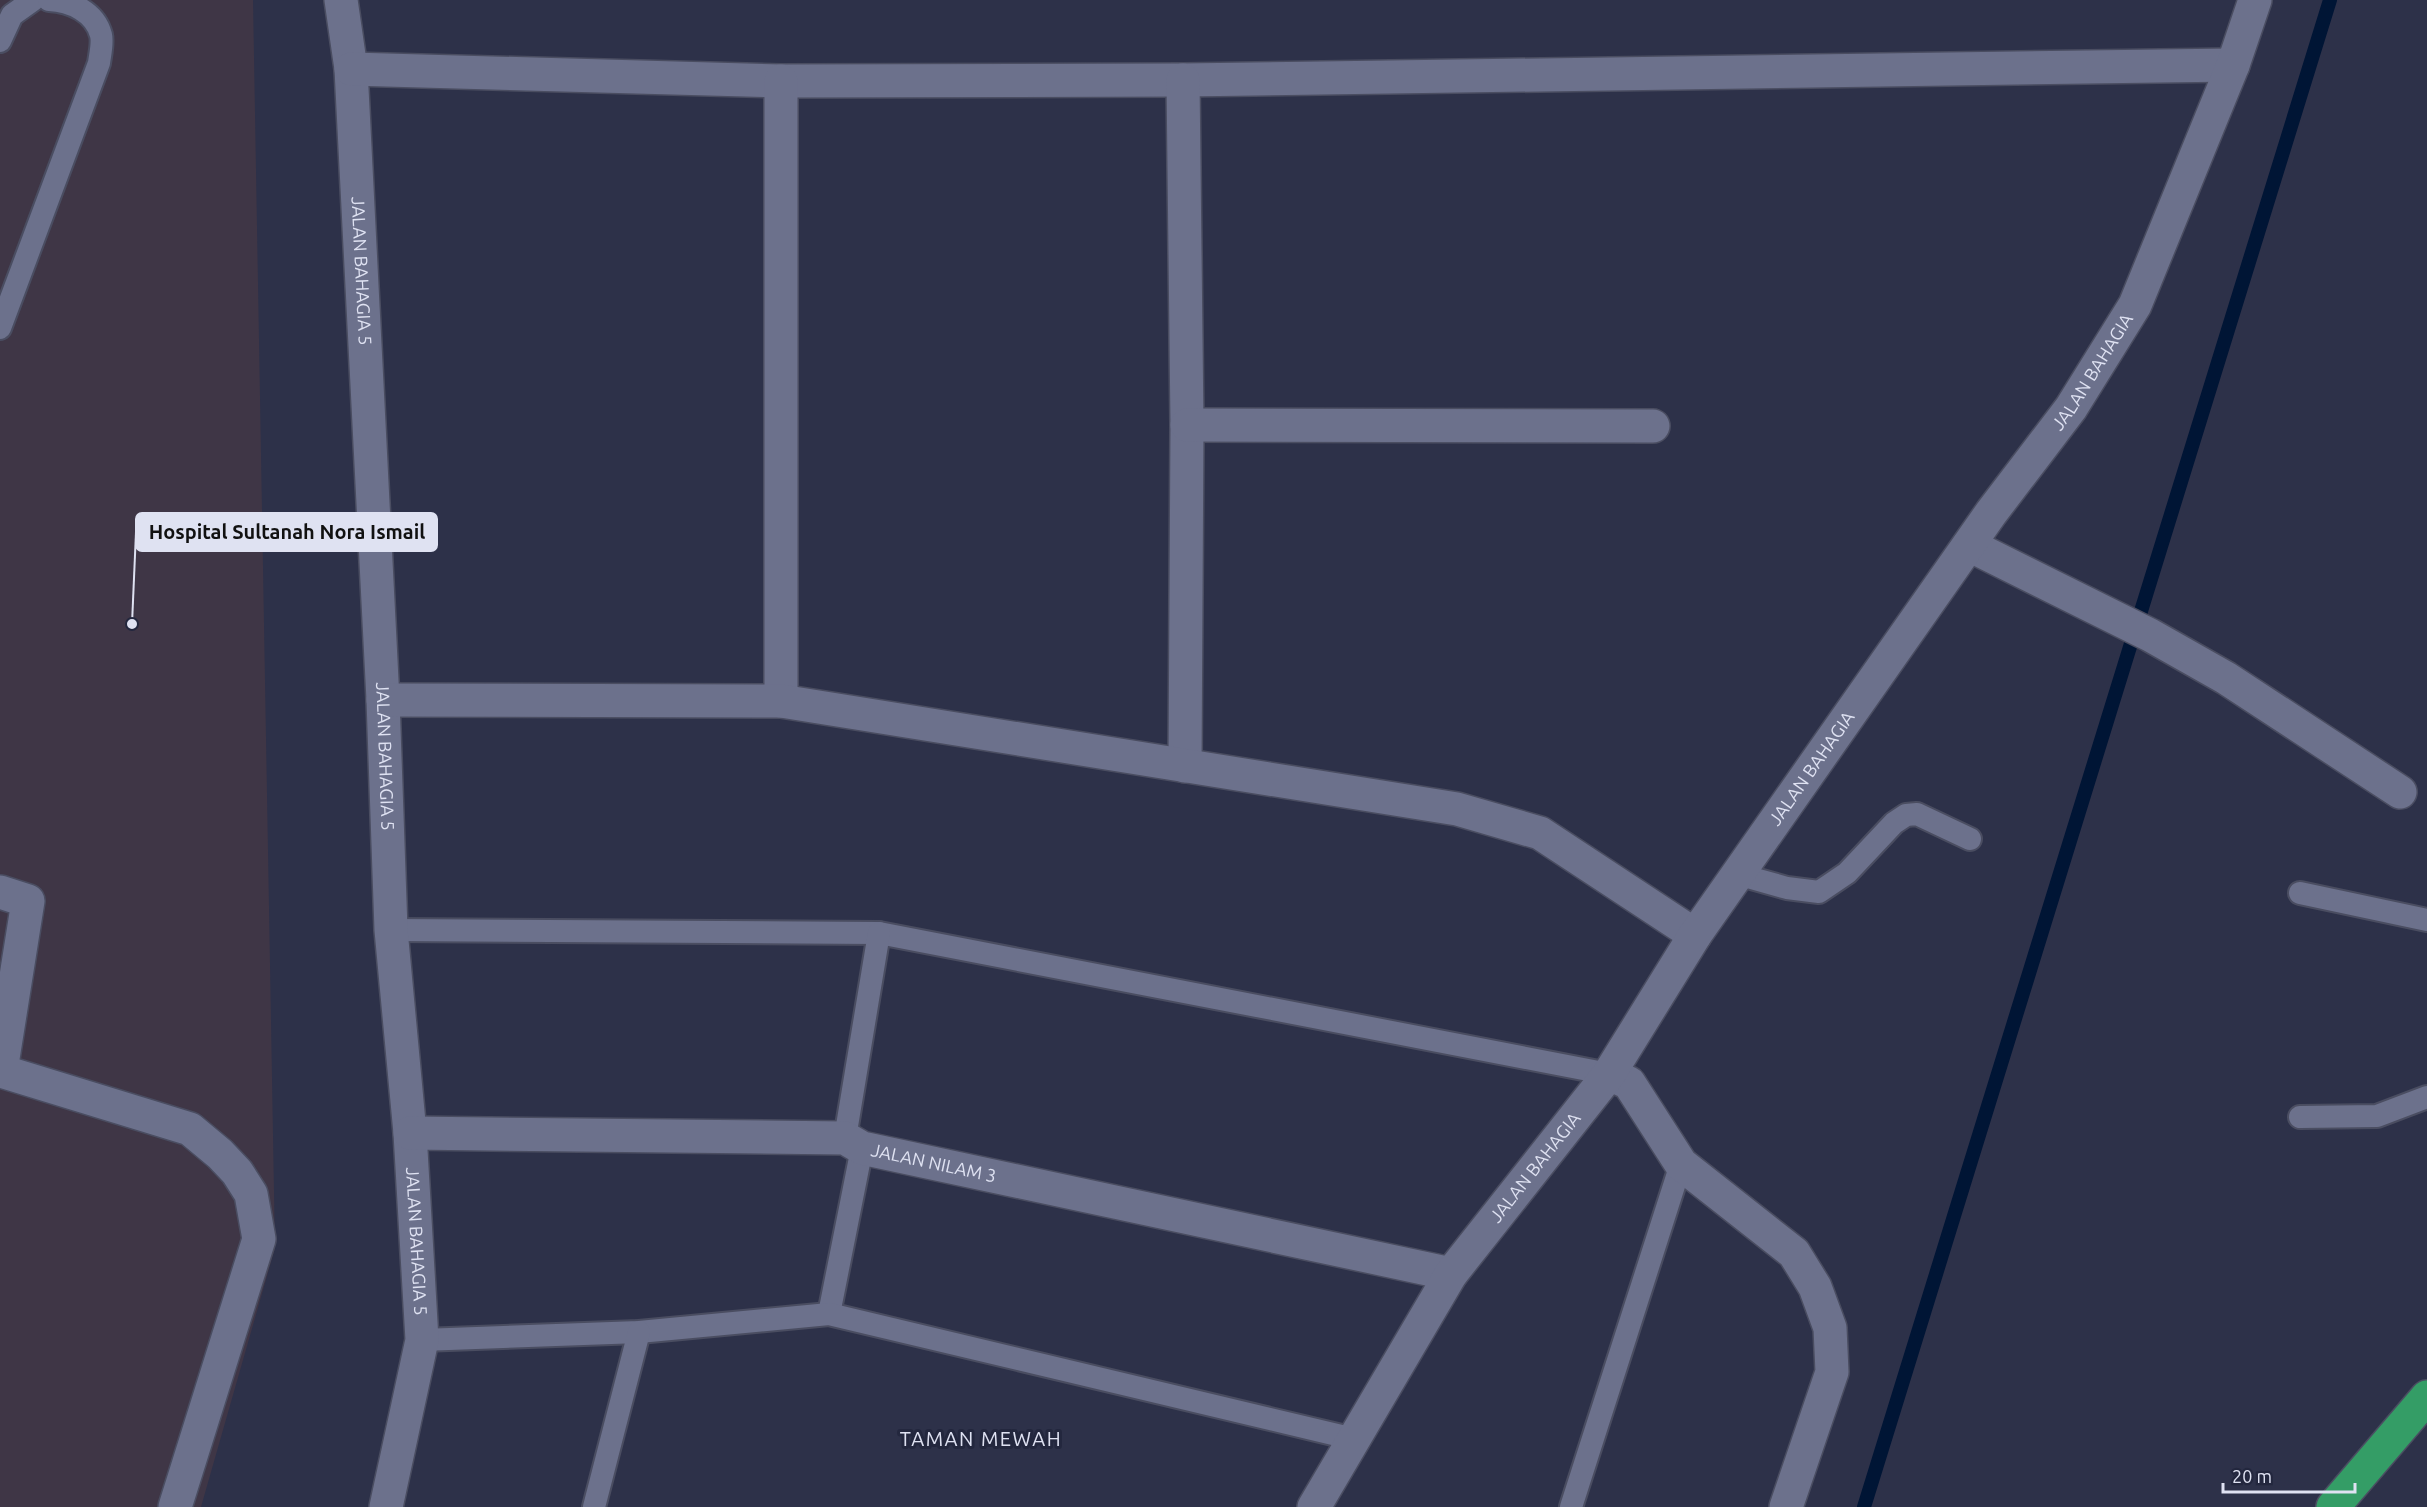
<svg xmlns="http://www.w3.org/2000/svg" width="2427" height="1507" font-family="Ubuntu,sans-serif">
<rect width="100%" height="100%" fill="#2d3149"/>
<polygon fill="#3f3646" points="0,0 253,0 275,1248 201,1507 0,1507"/>
<g fill="none" stroke-linecap="round" stroke-linejoin="round">
<polyline stroke="#001535" stroke-width="14" points="1864,1507 2330,0"/>
<g stroke="#4a4d61" stroke-width="26">
<g id="lane">
<polyline points="0,41 12,15 33,0"/>
<path d="M0,328l99,-265c1,-8 4,-20 2,-28 -6,-23 -30,-34 -52,-35"/>
<polyline points="1737,874 1787,888 1819,892 1847,873 1894,823 1906,815 1917,814 1970,839"/>
<polyline points="2300,893 2427,920"/>
<polyline points="391,930 879,933 1609,1074"/>
<polyline points="2300,1117 2377,1116 2427,1097"/>
<polyline points="845,1138 879,933"/>
<polyline points="829,1314 862,1148"/>
<polyline points="422,1340 639,1332 829,1314 1354,1439"/>
<polyline points="594,1507 639,1332"/>
<polyline points="1571,1507 1681,1164"/>
</g>
</g>
<g stroke="#4a4d61" stroke-width="36">
<g id="street">
<path id="s1" d="M341,0l10,69 32,631 8,230 19,203 12,207 -36,167"/>
<polyline points="351,69 781,81 1183,80 2233,65"/>
<polyline points="1183,80 1187,425 1185,766"/>
<polyline points="781,81 781,701"/>
<polyline points="1187,425 1653,426"/>
<polyline points="1969,545 2150,635 2226,678 2400,792"/>
<polyline points="383,700 781,701 1457,809 1540,833 1695,935"/>
<polyline points="0,892 28,901 1,1071 190,1129 220,1154 237,1172 251,1194 259,1239 175,1507"/>
<polyline points="1609,1074 1629,1083 1681,1164 1794,1253 1815,1287 1830,1328 1832,1372 1786,1507"/>
<path id="s2" d="M410,1133l435,5 17,10 589,126"/>
<path id="s3" d="M1314,1507l137,-233 158,-200 86,-139 296,-422 80,-105 64,-103 98,-240 22,-65"/>
</g>
</g>
<g stroke="#4a4d61" stroke-width="36">
<polyline id="highway" points="2333,1507 2427,1397"/>
</g>
<use href="#lane" stroke="#6c718c" stroke-width="22"/>
<use href="#street" stroke="#6c718c" stroke-width="33"/>
<use href="#highway" stroke="#349d66" stroke-width="33"/>
</g>
<g text-anchor="middle" stroke-width="6" stroke-linejoin="round" paint-order="stroke">
<g font-size="18" fill="#dfe2f2" stroke="#23273e">
<text dy="6" stroke="none"><textPath href="#s1" startOffset="272">JALAN BAHAGIA 5</textPath></text>
<text dy="6" stroke="none"><textPath href="#s3" startOffset="1378">JALAN BAHAGIA</textPath></text>
<text dy="6" stroke="none"><textPath href="#s1" startOffset="758">JALAN BAHAGIA 5</textPath></text>
<text dy="6" stroke="none"><textPath href="#s3" startOffset="892">JALAN BAHAGIA</textPath></text>
<text dy="6" stroke="none"><textPath href="#s2" startOffset="528">JALAN NILAM 3</textPath></text>
<text dy="6" stroke="none"><textPath href="#s3" startOffset="406">JALAN BAHAGIA</textPath></text>
<text dy="6" stroke="none"><textPath href="#s1" startOffset="1244">JALAN BAHAGIA 5</textPath></text>
</g>
<g font-size="20" letter-spacing="1.5" fill="#dfe2f2" stroke="#23273e">
<text x="981" y="1446">TAMAN MEWAH</text>
</g>
</g>
<path fill="none" stroke="#dfe2f2" stroke-width="2" d="M132 624L136 532"/>
<circle fill="#dfe2f2" stroke="#23273e" stroke-width="2" cx="132" cy="624" r="6"/>
<rect fill="#dfe2f2" stroke="#dfe2f2" stroke-width="2" x="136" y="513" width="301" height="38" rx="6"/>
<g font-size="20" text-anchor="middle" font-weight="bold" fill="#111">
<text x="287" y="539">Hospital Sultanah Nora Ismail</text>
</g>
<path d="M2223 1483v9h132v-9" fill="none" stroke="#dfe2f2" stroke-width="3"/>
<text x="2232" y="1483" font-size="18" fill="#dfe2f2" stroke="#23273e" stroke-width="4.5" paint-order="stroke">20 m</text>
</svg>
